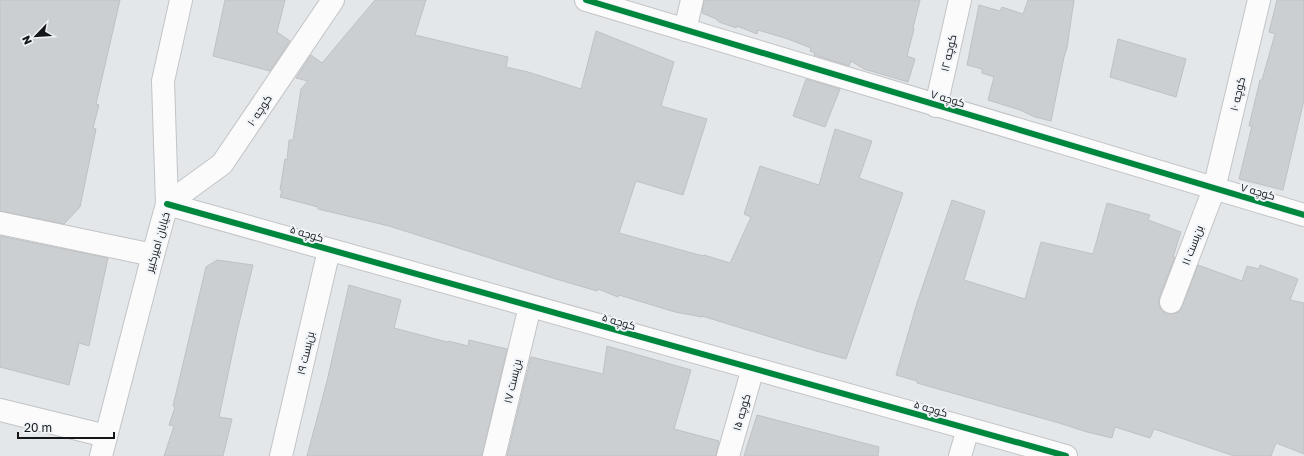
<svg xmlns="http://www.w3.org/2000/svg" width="1304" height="456" font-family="'Golos Text',Cairo,sans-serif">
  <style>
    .building { fill: #cccfd1; stroke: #bfc1c3 }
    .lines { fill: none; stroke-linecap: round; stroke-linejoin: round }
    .street-casing { stroke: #c2c4c6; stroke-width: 24 }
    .secondary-casing { stroke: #c2c4c6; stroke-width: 24 }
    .street { stroke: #fbfbfc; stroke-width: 22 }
    .secondary { stroke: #fbfbfc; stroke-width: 22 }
    .cycleway-casing { stroke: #f0f4f9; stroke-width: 8 }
    .cycleway { stroke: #00873e; stroke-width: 6 }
    .labels { text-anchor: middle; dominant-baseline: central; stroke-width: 4; stroke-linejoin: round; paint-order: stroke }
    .street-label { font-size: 11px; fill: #141617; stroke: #f0f4f9 }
  </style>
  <rect width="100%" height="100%" fill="#e4e7ea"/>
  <!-- building -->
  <path class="building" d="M0,0h120l-24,104 3,1 -6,23 3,1 -16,78 -16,17 -64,-13z
    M225,0h60l-8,32 13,9 -20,30 -57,-15z
    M375,0h51l-11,35 93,22 -2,10 22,5 53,17 15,-58 78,31 -13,44 46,13 -24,76 -47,-14 -17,52 84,23 1,-1 26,8 21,-46 -7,-3 16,-48 59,19 16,-56 37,12 -13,37 44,15 -57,166 -30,-8 -114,-35v1l-27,-5 -56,-17 -1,2 -20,-8 -1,2 -41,-12 -167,-53 -71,-17v-2l-38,-10 2,-6 -2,-1 5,-31 2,1 2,-20h4l8,-51 7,-8 -12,-3 15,-23 11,8z
    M704,0h216l-7,28 1,1 -7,27 8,3 -7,23 -44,-13 -13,-8 -2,5 -35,-11 1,-2 -5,-2 1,-3 -23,-9 -30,-9 -1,4 -20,-8 -1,2 -17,-6 -3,-3 -14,-6z
    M1028,0h46l-7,48 -3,9 -13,64 -16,-4 -15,-7 -32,-10 6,-23 -12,-4v-4l-15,-4 12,-60 21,6 2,-4 21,7z
    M1277,0h27v100l-21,90 -44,-11 13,-53h-3l11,-46h2l13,-46 -6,-2z
    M1118,39l68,20 -10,38 -66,-20z
    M806,79l34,10 -15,38 -32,-11z
    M952,200l33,11 -21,69 61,19 16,-57 52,12 14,-51 43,12 -2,5 33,12 -8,25h2l-16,41v6l2,6 5,4h7l6,-2 3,-5 16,-42 44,16 5,-15 12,3 1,-4 38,14 -8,21 14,3v151l-28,-11 -5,13h-37l-80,-27 -4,9 -35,-11 -3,11 -25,-6 -28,-9 -142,-40v-2l-21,-6 21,-72z
    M0,236l108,22 -19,88 -10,-3 -10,42 -69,-18z
    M217,260l36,5 -17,71 -17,81 13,2 -9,37h-59l10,-30 -5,-1 6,-18 -2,-1 33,-139z
    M349,285l52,15 -7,28 53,14 1,-1 20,5 1,-6 38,9 -25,107h-175l20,-75z
    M607,346l84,24 -17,59 45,12 -3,15h-209l24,-99 72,17z
    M757,415l122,32 -1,9h-134z"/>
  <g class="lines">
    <!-- street casing -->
    <g class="street-casing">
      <path id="street" d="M586,0l718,215
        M685,30l7,-30
        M936,106l24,-106
        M167,204l899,252
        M167,204l55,-40 111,-164
        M0,223l153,32
        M1171,302l43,-113 45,-189
        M0,410l106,26
        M281,456l48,-206
        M494,456l36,-150
        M728,456l25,-88
        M960,456l8,-27"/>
    </g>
    <!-- secondary casing -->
    <g class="secondary-casing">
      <path id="secondary" d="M101,456l52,-201 14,-51 -4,-123 18,-81"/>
    </g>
    <!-- street -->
    <use href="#street" class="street"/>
    <!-- secondary -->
    <use href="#secondary" class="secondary"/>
    <!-- cycleway casing -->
    <g class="cycleway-casing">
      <path id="cycleway" d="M586,0l718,215
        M167,204l899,252"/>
    </g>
    <!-- cycleway -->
    <use href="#cycleway" class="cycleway"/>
  </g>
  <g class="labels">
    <!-- street labels -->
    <g class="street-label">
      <text transform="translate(948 53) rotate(-77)">کوچه ۱۲</text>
      <text transform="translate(1237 94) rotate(-77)">کوچه ۱۰</text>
      <text transform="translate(948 98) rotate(17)">کوچه ۷</text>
      <text transform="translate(259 110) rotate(-56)">کوچه ۱۰</text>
      <text transform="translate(1258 191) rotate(16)">کوچه ۷</text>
      <text transform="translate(307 233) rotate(16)">کوچه ۵</text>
      <text transform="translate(157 242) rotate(-74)">خیابان امیرکبیر</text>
      <text transform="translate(1192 245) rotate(-69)">بن‌بست ۱۱</text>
      <text transform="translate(619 321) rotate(16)">کوچه ۵</text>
      <text transform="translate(305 353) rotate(-77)">بن‌بست ۱۹</text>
      <text transform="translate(512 381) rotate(-77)">بن‌بست ۱۷</text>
      <text transform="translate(931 408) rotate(16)">کوچه ۵</text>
      <text transform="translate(741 412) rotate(-74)">کوچه ۱۵</text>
    </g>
  </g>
  <!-- north arrow -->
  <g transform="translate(36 36) rotate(245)" stroke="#f0f4f9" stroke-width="3" paint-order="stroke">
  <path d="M0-3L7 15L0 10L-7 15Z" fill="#141617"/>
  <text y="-6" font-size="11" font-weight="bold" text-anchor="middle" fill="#141617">N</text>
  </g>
  <!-- scale -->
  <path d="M18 432v6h96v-6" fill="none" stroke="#141617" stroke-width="2"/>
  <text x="24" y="432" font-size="12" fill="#141617" stroke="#f0f4f9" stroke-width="3" paint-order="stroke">20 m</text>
</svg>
